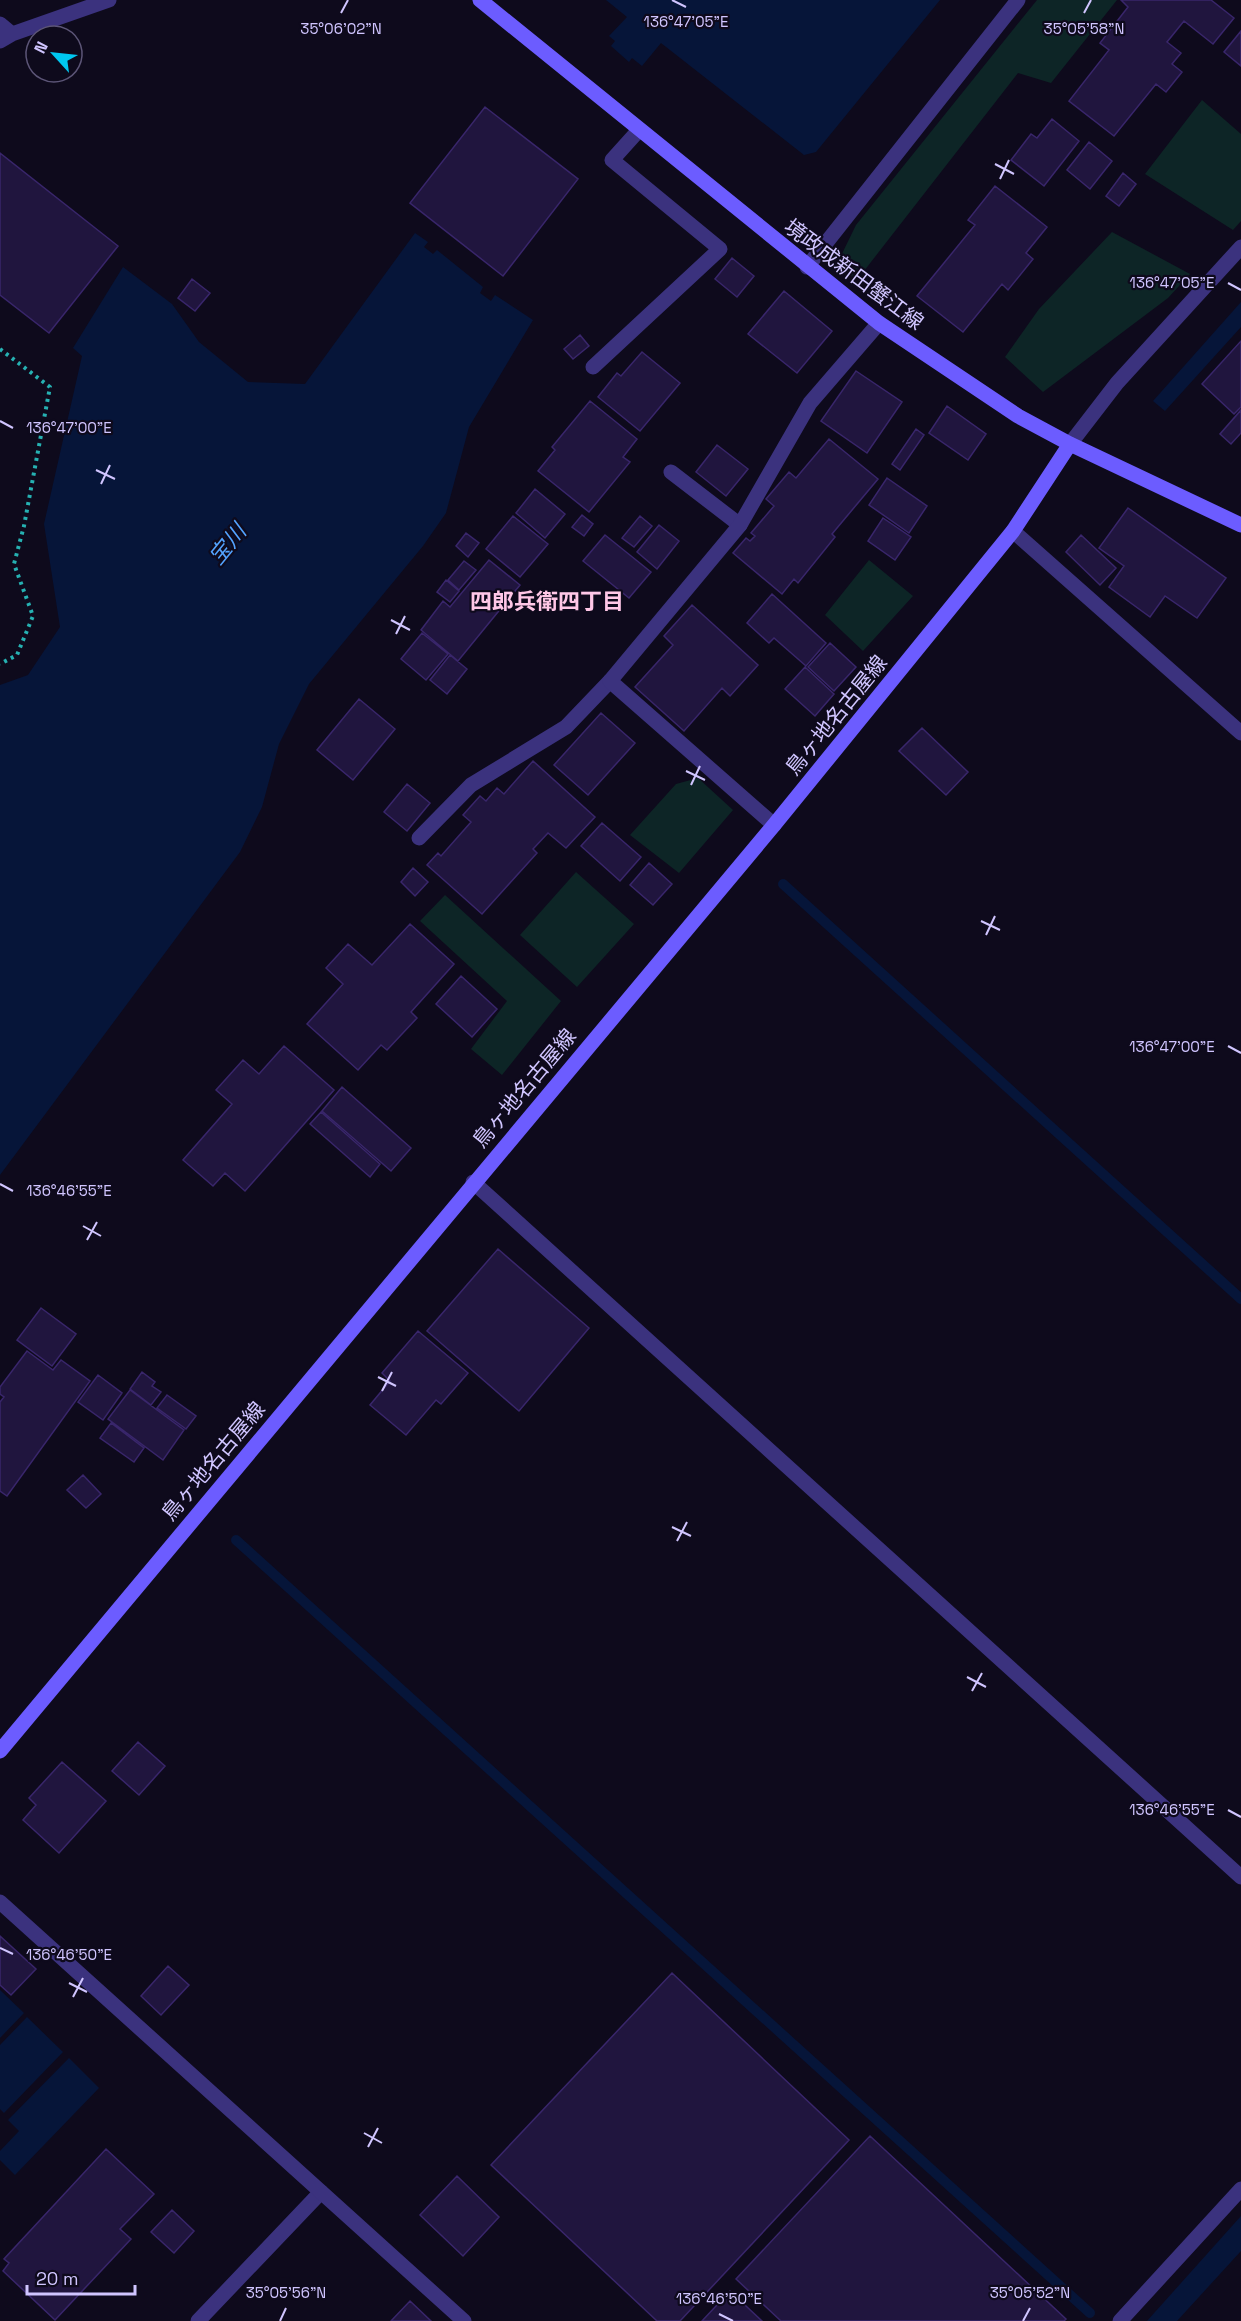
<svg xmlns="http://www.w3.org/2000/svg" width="1241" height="2321" font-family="'Space Grotesk','Noto Sans JP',sans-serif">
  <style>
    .green { fill: #0d2526 }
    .water { fill: #061539 }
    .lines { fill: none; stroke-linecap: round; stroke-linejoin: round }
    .stream { stroke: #061539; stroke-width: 10 }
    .building { fill: #20153e; stroke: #39266b; stroke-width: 1.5 }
    .path { stroke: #26b1b2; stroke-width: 4; stroke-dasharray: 3 4.5; stroke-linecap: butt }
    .service { stroke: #3b327e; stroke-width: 15 }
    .minor { stroke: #3b327e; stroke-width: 15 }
    .tertiary { stroke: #3b327e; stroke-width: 15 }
    .secondary { stroke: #6c5cff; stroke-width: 15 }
    .ticks { fill: none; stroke: #d0c5ff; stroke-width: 2 }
    .labels { text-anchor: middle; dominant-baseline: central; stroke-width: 4.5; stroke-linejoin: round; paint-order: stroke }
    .street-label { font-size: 21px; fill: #d0c5ff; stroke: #0e0a1c }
    .water-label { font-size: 22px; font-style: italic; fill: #53a3ff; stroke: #0e0a1c }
    .neighbourhood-label { font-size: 22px; font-weight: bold; fill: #ffc7e7; stroke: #0e0a1c }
    .ticks-label { font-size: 15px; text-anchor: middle; fill: #d0c5ff; stroke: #0e0a1c; stroke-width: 4.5; stroke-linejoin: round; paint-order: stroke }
  </style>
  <rect width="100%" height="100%" fill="#0e0a1c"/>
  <!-- green -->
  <path class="green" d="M1037,0h80l-66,83 -33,-10 -161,207 -21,-14 20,-41z
    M1202,100l39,34v87l-8,9 -88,-56z
    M1112,232l78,42 -22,24 -125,94 -38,-35 34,-48z
    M869,560l44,36 -50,55 -38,-36z
    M698,778l35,32 -54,63 -49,-38 46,-51z
    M576,872l58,52 -57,63 -57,-52z
    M445,895l116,106 -59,74 -31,-26 36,-48 -87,-80z"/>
  <!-- water -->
  <path class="water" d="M606,0h334l-124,152 -12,3 -143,-112 -19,23 -10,-8 -3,4 -18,-16 4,-5 -6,-5 18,-19z
    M415,233l13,9 -4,5 9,7 4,-4 46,37 -3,6 11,8 4,-6 38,25 -64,107 -23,86 -23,33 -114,138 -30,60 -17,63 -22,45 -240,323v-490l28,-10 32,-48 -16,-103 38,-168 -9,-8 50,-81 49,37 27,38 49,40 57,2z
    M1241,302v25l-76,84 -12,-10z
    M0,1990l24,23 -24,25z
    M27,2017l36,35 -59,61 -4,-4v-64z
    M69,2058l30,30 -84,87 -15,-15v-9l19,-20 -11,-11z
    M1241,2216v35l-64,70h-30z"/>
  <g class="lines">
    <!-- stream -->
    <path class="stream" d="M783,884l458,415
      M236,1540l854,773"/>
  </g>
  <!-- building -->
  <path class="building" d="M1211,0l23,18 -21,26 -29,-23 -17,21 14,11 -9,11 10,8 -16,20 -10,-8 -42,52 -45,-35 40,-51 -9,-7 28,-36 -7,-7z
    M1241,31v35l-17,-14z
    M485,107l93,72 -75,97 -93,-73z
    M1052,119l27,22 -35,45 -33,-26 20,-26 6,4z
    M1089,142l23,19 -22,28 -23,-19z
    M0,153l118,93 -69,87 -49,-38z
    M1123,173l13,11 -17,22 -13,-10z
    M995,186l52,41 -21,26 7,6 -25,31 -6,-6 -39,48 -46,-36 58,-71 -7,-5z
    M732,258l22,18 -17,21 -22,-18z
    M192,279l18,14 -15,18 -17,-13z
    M784,291l48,40 -35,42 -49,-39z
    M580,335l9,11 -16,13 -9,-10z
    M1241,341v66l-7,7 -32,-30z
    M642,352l38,31 -40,48 -42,-34 19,-24 4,3z
    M856,371l46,31 -35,51 -46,-32z
    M590,401l47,38 -14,18 7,5 -41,50 -51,-41 17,-21 -3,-3z
    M947,406l39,28 -18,26 -39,-27z
    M1241,410v23l-10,11 -11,-10z
    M916,429l8,6 -24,35 -8,-6z
    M829,439l49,40 -46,55 3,3 -37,46 -4,-4 -12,15 -49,-41 13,-15 4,3 5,-5 -4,-3 23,-27 -8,-7 23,-27 7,6z
    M717,445l31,24 -22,27 -30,-24z
    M887,478l40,28 -18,27 -40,-28z
    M535,489l30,25 -20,24 -29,-25z
    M1128,508l98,70 -29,40 -32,-22 -15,21 -41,-30 15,-21 -25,-18z
    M582,515l11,9 -9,12 -12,-9z
    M513,516l35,28 -28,33 -34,-28z
    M640,516l12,10 -18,21 -12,-9z
    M883,518l28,19 -16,23 -27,-19z
    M659,525l20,16 -22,28 -20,-17z
    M466,533l13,10 -11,14 -12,-11z
    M605,535l46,37 -22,26 -46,-37z
    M1081,535l35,33 -16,17 -34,-33z
    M489,560l31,25 -62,76 -37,-31 22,-29 7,6z
    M464,561l12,9 -17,20 -11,-10z
    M446,580l13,11 -9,11 -13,-10z
    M772,594l54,49 -20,23 -32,-28 -5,5 -22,-20z
    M692,605l66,60 -28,31 -8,-8 -38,43 -49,-44 38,-42 -9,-9z
    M422,633l26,21 -22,26 -25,-21z
    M830,643l26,24 -22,24 -26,-24z
    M450,655l17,14 -20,25 -17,-14z
    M805,667l29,27 -19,22 -30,-27z
    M359,699l36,30 -42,51 -36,-30z
    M601,713l34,30 -47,52 -34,-30z
    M922,728l46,44 -22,23 -47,-44z
    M533,761l62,56 -29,31 -18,-15 -15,16 4,4 -55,61 -55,-49 11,-12 3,3 30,-34 -8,-7 17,-19 6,5 11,-13 7,6z
    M407,784l23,19 -23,28 -23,-19z
    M602,823l39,34 -21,24 -39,-35z
    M649,863l23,21 -19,21 -23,-20z
    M413,868l15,14 -13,14 -14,-14z
    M410,924l44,40 -43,48 6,6 -30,32 -6,-5 -23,25 -51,-46 36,-40 -17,-16 22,-24 24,21z
    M461,976l36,33 -25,28 -36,-33z
    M284,1046l50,44 -89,101 -20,-18 -12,13 -30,-26 49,-56 -16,-14 27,-30 16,14z
    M342,1087l69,61 -20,23 -69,-60z
    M321,1112l59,52 -10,13 -60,-53z
    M498,1249l91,79 -70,83 -92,-80z
    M41,1308l35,26 -24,32 -35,-26z
    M418,1331l50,42 -27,31 -5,-4 -30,35 -36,-30 20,-24 -8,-8z
    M27,1351l26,19 8,-10 29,21 -83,115 -7,-5v-89l4,-5 -4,-3v-7z
    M142,1372l13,10 -3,4 9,6 -10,13 -21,-16z
    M98,1375l24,18 -19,27 -25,-18z
    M130,1390l54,40 -21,30 -55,-41z
    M167,1395l29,21 -10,13 -29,-21z
    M111,1423l33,25 -10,14 -34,-24z
    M83,1475l18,19 -15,14 -19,-18z
    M138,1742l27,24 -26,29 -27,-24z
    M62,1762l44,39 -47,52 -36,-33 13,-15 -7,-7z
    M0,1936l36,33 -25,26 -11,-10z
    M168,1966l21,19 -28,30 -20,-19z
    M672,1973l177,167 -169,181h-23l-166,-156z
    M870,2136l196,183 -2,2h-283l-45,-42z
    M106,2149l48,45 -34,35 11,10 -76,81 -52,-49 6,-8 -5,-4z
    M457,2176l42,41 -36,39 -43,-41z
    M172,2210l22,21 -20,22 -23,-21z
    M730,2291l32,30h-60z
    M410,2301l21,20h-40z"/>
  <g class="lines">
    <!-- path -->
    <path class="path" d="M0,349l50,38 -26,139 -10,38 19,52 -16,39 -17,9"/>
    <!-- service -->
    <path class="service" d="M593,367l127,-118 -108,-89 27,-30
      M671,472l69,53
      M419,838l52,-53 95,-58 44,-46
      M198,2321l123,-129"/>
    <!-- minor -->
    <path class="minor" d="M0,24l12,10
      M0,41l12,-7 97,-34
      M807,267l211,-267
      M1013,531l228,202
      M774,825l-164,-144 130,-156 70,-122 69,-80
      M473,1182l768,695
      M0,1902l464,419
      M1120,2321l121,-132"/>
    <!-- tertiary -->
    <path class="tertiary" d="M1070,444l47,-61 124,-136"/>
    <!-- secondary -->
    <path class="secondary" d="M480,0l399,323 139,93 52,28 171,81
      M0,1751l774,-926 239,-294 57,-87"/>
  </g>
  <!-- ticks -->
  <path class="ticks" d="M672,0l14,7M341,13l7,-13M1084,13l7,-13M995,164l19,10M1000,179l9,-19M1228,283l13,7M0,421l13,7M96,470l19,9M101,484l9,-19M391,620l19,10M396,634l9,-18M686,771l19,9M691,785l9,-19M981,921l19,9M986,935l9,-19M1228,1046l13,7M0,1184l13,7M83,1226l18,10M87,1240l10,-18M378,1377l18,9M382,1391l10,-19M672,1527l19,9M677,1541l10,-19M967,1677l19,10M972,1691l10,-18M1228,1810l13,7M0,1948l13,6M69,1983l18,9M73,1997l10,-19M364,2133l18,10M368,2147l10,-19M719,2314l14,7M280,2321l6,-13M1023,2321l7,-13"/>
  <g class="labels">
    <!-- street labels -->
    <g class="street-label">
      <text transform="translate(854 274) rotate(37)">境政成新田蟹江線</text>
      <text transform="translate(836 715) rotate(-51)">鳥ヶ地名古屋線</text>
      <text transform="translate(524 1088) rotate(-50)">鳥ヶ地名古屋線</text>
      <text transform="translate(213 1461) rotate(-50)">鳥ヶ地名古屋線</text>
    </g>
    <!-- water labels -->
    <g class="water-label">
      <text transform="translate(227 544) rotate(-51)">宝川</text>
    </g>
    <!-- neighbourhood labels -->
    <g class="neighbourhood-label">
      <text x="547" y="601">四郎兵衛四丁目</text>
    </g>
  </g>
  <g class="ticks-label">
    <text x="686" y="27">136°47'05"E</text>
    <text x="341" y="34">35°06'02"N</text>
    <text x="1084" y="34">35°05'58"N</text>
    <text x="1172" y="288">136°47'05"E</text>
    <text x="69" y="433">136°47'00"E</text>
    <text x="1172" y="1052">136°47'00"E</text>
    <text x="69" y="1196">136°46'55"E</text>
    <text x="1172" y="1815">136°46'55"E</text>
    <text x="69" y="1960">136°46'50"E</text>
    <text x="286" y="2298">35°05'56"N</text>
    <text x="1030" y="2298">35°05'52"N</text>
    <text x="719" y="2304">136°46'50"E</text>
  </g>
  <!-- north arrow -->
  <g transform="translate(54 54) rotate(297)"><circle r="28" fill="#0e0a1c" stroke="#5c5577" stroke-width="1.5"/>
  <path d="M0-4.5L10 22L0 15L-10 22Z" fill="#00c7f0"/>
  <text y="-9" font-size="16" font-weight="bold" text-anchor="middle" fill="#d0c5ff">N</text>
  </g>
  <!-- scale -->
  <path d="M27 2285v9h108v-9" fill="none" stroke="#d0c5ff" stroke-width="3"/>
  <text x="36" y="2285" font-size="18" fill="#d0c5ff" stroke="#0e0a1c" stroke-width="4.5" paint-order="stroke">20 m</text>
</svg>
